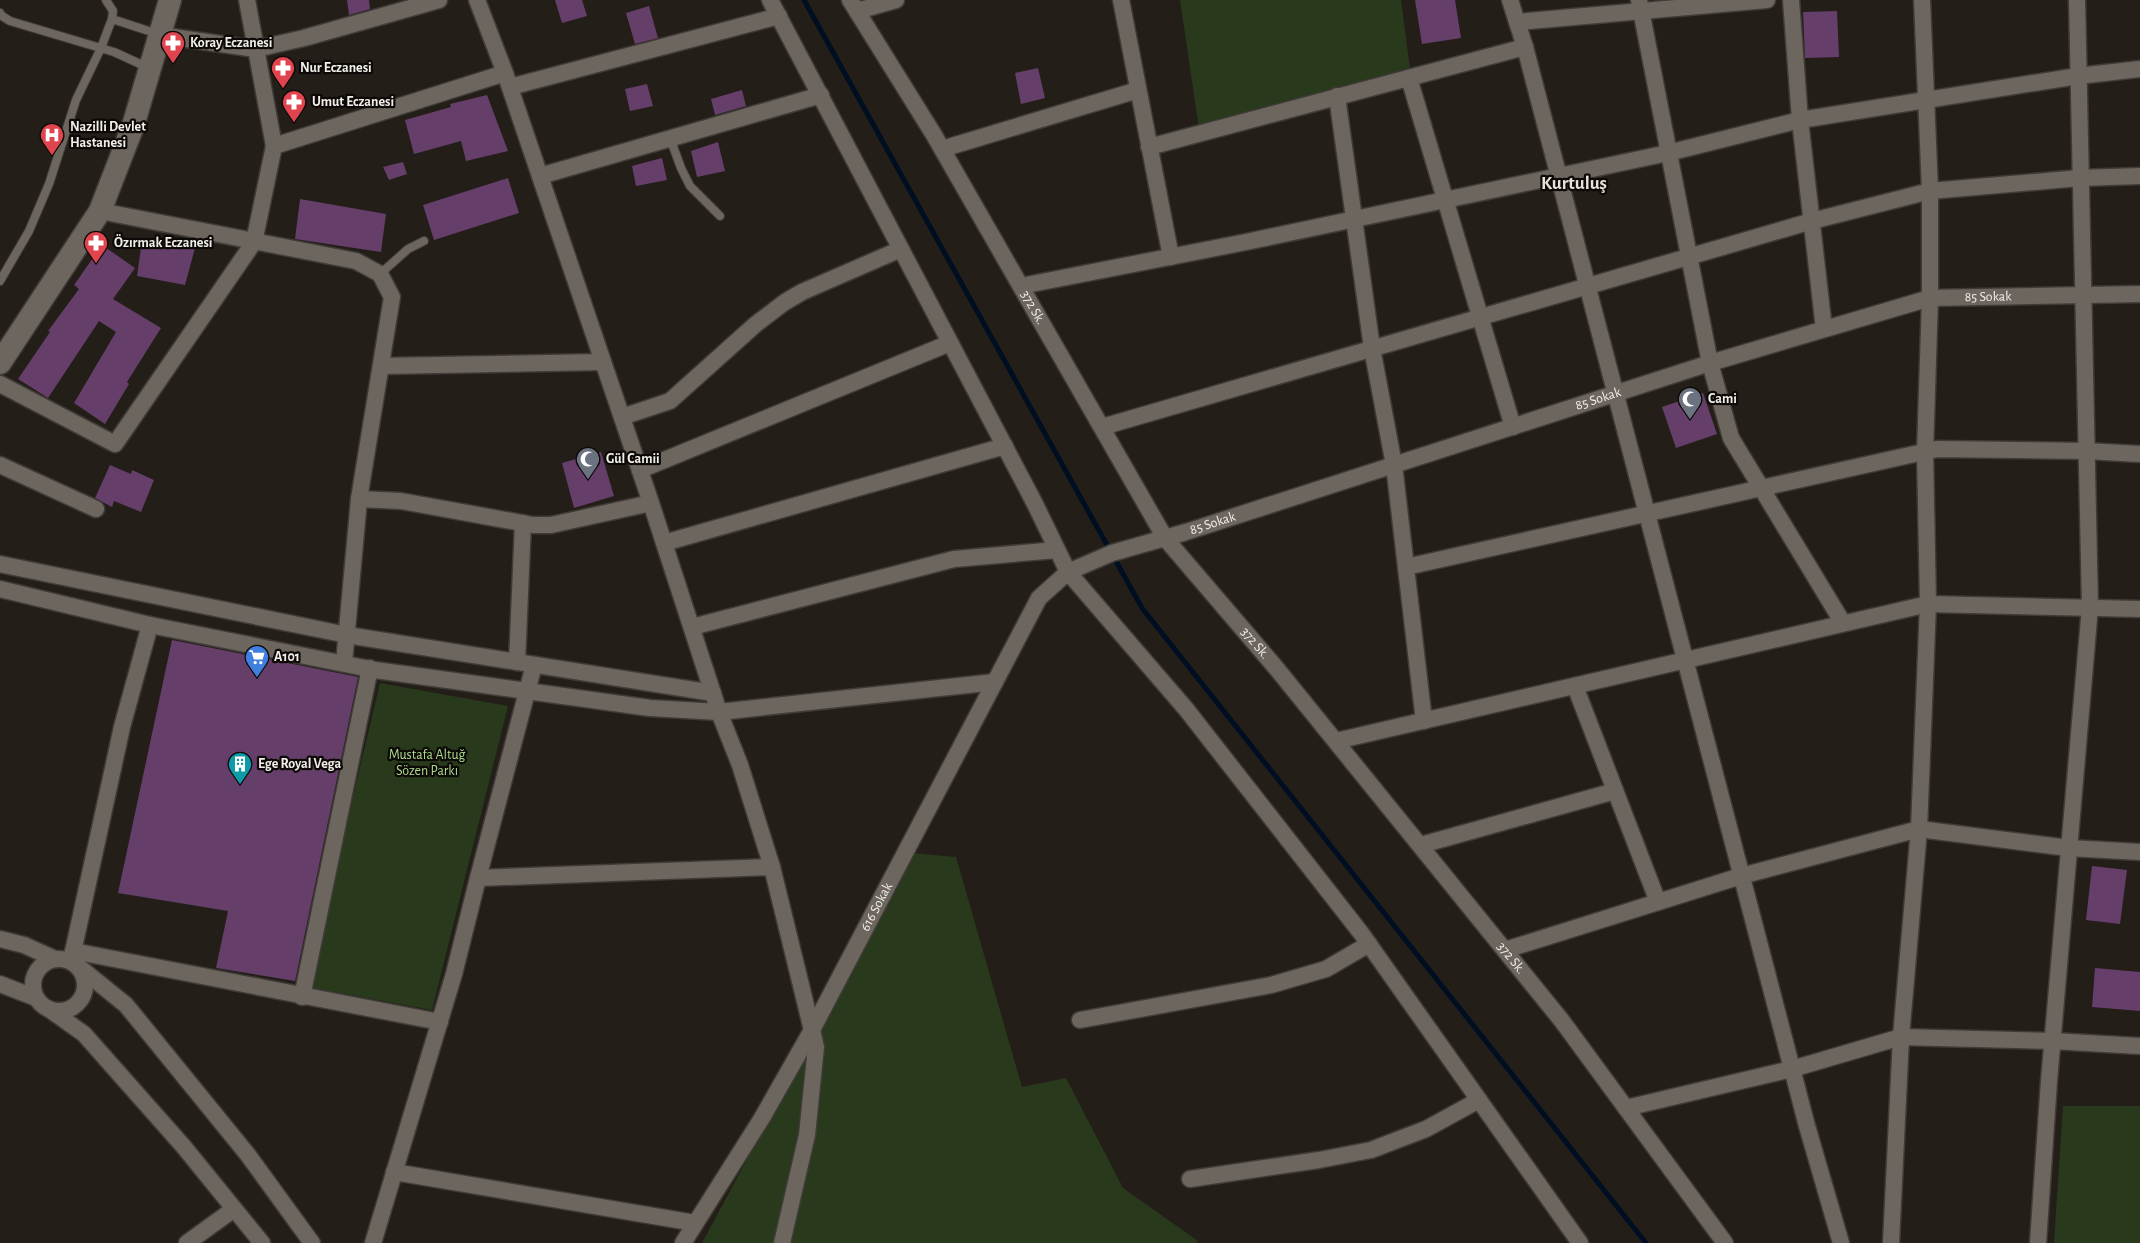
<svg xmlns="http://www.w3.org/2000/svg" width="2140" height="1243" font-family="'Alegreya Sans',sans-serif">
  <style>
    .green { fill: #28391c }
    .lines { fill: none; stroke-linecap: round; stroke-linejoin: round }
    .stream { stroke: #000e22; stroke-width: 5 }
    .building { fill: #653e6a }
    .lane-casing { stroke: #3f3b37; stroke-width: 10 }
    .street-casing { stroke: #3f3b37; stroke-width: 19 }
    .secondary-casing { stroke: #3f3b37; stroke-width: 25 }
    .lane { stroke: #6d665f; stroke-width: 8 }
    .street { stroke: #6d665f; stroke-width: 16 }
    .secondary { stroke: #6d665f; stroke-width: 22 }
    .labels { text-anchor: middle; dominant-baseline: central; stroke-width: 4.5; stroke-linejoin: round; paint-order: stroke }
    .poi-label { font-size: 14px; font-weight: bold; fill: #f2eeea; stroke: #0c0907; text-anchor: start }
    .street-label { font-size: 14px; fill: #f2eeea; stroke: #0c0907 }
    .park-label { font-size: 14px; fill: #acdb8d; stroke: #0c0907 }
    .district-label { font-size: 19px; font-weight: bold; fill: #eae2da; stroke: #0c0907 }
  </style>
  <rect width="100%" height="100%" fill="#241e19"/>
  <!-- green -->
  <path class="green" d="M1180,0h221l9,69 -211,60z
    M380,683l128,23 -76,304 -124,-23z
    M912,853l44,4 66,230 44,-9 57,110 75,53 -2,2h-494z
    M2063,1106h77v137h-86z"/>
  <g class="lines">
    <!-- stream -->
    <path class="stream" d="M804,0l338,608 504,635"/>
  </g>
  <!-- building -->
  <path class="building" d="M347,0h22l1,9 -21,6z
    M555,0h27l5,16 -25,7z
    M1415,0h40l6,38 -39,6z
    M649,6l9,32 -23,6 -9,-31z
    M1837,11l2,46 -34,1 -2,-46z
    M1038,68l7,30 -24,6 -6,-31z
    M647,84l6,22 -23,5 -5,-22z
    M742,90l4,16 -31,9 -4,-16z
    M487,95l21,56 -42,10 -5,-20 -47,13 -9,-34 46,-13 -1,-3z
    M718,142l7,29 -28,6 -6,-26z
    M662,158l5,22 -31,6 -4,-20z
    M403,162l4,12 -18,6 -6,-13z
    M508,178l11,35 -85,27 -11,-35z
    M300,199l86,15 -5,38 -86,-13z
    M142,241l53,7 -10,37 -48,-9z
    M102,245l33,23 -22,31 48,29 -34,54 2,2 -24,40 -31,-21 42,-71 -17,-11 -51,77 -30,-19 32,-47 -2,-1 31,-42 -5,-4z
    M1703,393l14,41 -41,14 -14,-41z
    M601,452l13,44 -40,12 -12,-45z
    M110,465l21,9 1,-4 22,10 -13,32 -27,-11 -2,6 -17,-9z
    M172,640l186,37 -63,304 -79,-13 12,-57 -110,-18z
    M2092,866l35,4 -7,54 -34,-4z
    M2095,968l45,4v39l-48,-4z"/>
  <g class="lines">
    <!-- lane casing -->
    <g class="lane-casing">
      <path id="lane" d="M0,13l2,3 8,5 104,31 35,16
        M112,19l46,15
        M670,138l11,30 9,18 30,30
        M380,274l28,-25 16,-8
        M0,281l29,-50 20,-47 27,-84 25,-52 11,-29 1,-8 -7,-11"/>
    </g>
    <!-- street casing -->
    <g class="street-casing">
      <g id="street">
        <path d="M477,0l28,73 146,430 68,209 21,53 32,102 40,163 4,17 -9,88 -25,108"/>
        <path d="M770,0l265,504 33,68 118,137 175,224 219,310"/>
        <path id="s1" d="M850,0l84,135 231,403 112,131 285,352 163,222"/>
        <path d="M1121,0l50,257"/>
        <path d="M1510,0l15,47 282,1079 34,117"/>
        <path d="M1639,0l71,363 21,75 112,185"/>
        <path d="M1791,0l9,120 24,209"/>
        <path d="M857,11l39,-11"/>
        <path d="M1517,22l250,-22"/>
        <path d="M159,35l97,14 48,-11 135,-38"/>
        <path d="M1409,78l104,349"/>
        <path d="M510,87l269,-71"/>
        <path d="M1337,96l35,252 22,117 30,256"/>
        <path d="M274,146l231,-73"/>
        <path d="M1149,147l376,-100"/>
        <path d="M942,149l196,-59"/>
        <path d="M540,176l281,-81"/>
        <path d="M100,211l256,50 24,13 12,23 -33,202 -15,164"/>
        <path d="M1021,286l225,-44 422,-89 132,-33 278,-44 62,-7"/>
        <path d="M381,366l222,-4"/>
        <path d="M0,384l115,60 139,-202 20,-96 -27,-146"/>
        <path d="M622,417l48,-16 86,-77 29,-22 17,-10 99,-43"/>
        <path d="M1102,427l710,-206 118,-30 150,-13 60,-2"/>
        <path d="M0,465l96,44"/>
        <path d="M640,470l310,-127"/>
        <path d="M359,499l42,2 132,24h18l100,-22"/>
        <path d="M664,543l341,-97"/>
        <path d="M0,564l347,71 366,58"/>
        <path d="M1406,567l531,-118 149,2 54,3"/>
        <path d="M0,589l150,36 225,45 275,38 69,4 276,-30"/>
        <path d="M692,627l262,-68 103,-9"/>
        <path d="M517,662l6,-139"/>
        <path d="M1575,686l83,216"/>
        <path d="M1336,741l592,-137 212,5"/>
        <path d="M1421,845l194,-54"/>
        <path d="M478,878l294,-11"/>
        <path d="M0,939l24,6 31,14"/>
        <path d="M1505,950l236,-74 178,-47 150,19 71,4"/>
        <path d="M73,951l367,71"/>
        <circle cx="59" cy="985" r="26"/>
        <path d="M71,961l51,-234 28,-102"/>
        <path d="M79,967l47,38 122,150 64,88"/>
        <path d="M0,984l36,14"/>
        <path d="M302,997l68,-329"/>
        <path d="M49,1009l35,25 100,113 78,96"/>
        <path d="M1080,1020l191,-35 55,-16 43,-25"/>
        <path d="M1626,1108l166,-39 109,-32 151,4 88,5"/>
        <path d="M394,1172l301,51"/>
        <path d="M1190,1179l129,-19 52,-10 55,-21 53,-29"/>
        <path d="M187,1243l47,-34"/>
        <path d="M373,1243l81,-269 24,-96 56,-213"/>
        <path id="s2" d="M683,1243l79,-125 50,-88 227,-432 29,-26 44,-19 74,-21 524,-169 220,-65 210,-4"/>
        <path d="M1891,1243l10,-206 18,-208 9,-225 -3,-152 5,-154v-107l-8,-191"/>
        <path d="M2038,1243l11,-162 41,-474 -13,-607"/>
      </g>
    </g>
    <!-- secondary casing -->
    <g class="secondary-casing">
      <path id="secondary" d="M0,363l100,-152 33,-85 37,-126"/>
    </g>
    <!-- lane -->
    <use href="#lane" class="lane"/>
    <!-- street -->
    <use href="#street" class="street"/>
    <!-- secondary -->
    <use href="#secondary" class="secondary"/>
  </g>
  <!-- icons -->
  <defs>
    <g id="pharmacy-pin" transform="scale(1.25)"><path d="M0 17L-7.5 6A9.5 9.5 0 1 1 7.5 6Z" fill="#e0444e" stroke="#0c0907"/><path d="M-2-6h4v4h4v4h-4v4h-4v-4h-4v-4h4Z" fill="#fff"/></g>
    <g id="hospital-pin" transform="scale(1.25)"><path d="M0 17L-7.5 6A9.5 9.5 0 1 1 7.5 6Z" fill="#e0444e" stroke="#0c0907"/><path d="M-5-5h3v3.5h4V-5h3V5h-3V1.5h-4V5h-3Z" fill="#fff"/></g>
    <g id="mosque-pin" transform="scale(1.25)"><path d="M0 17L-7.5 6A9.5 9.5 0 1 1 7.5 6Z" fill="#6b7280" stroke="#0c0907"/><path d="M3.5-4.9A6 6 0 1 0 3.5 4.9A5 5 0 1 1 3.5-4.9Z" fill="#fff"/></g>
    <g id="supermarket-pin" transform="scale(1.25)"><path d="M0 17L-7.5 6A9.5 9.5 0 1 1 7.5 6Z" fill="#3f7fe0" stroke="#0c0907"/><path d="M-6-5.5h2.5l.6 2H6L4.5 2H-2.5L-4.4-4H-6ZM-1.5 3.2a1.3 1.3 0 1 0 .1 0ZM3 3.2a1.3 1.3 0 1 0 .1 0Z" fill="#fff"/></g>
    <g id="building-pin" transform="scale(1.25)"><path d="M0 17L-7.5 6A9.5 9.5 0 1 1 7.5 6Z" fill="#0f9aa8" stroke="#0c0907"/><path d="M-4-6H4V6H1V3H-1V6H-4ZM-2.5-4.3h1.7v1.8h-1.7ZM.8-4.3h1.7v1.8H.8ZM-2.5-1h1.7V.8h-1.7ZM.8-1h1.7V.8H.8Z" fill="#fff"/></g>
  </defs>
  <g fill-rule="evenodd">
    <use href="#pharmacy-pin" x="173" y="43"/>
    <use href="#pharmacy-pin" x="283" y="68"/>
    <use href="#pharmacy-pin" x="294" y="102"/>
    <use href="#hospital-pin" x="52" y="135"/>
    <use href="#pharmacy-pin" x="96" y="243"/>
    <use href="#mosque-pin" x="1690" y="399"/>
    <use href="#mosque-pin" x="588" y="459"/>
    <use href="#supermarket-pin" x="257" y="657"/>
    <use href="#building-pin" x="240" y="764"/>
  </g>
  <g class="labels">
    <!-- poi labels -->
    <g class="poi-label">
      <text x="190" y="43">Koray Eczanesi</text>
      <text x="300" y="68">Nur Eczanesi</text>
      <text x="312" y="102">Umut Eczanesi</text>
      <text x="70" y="127">Nazilli Devlet<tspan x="70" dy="16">Hastanesi</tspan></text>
      <text x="114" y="243">Özırmak Eczanesi</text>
      <text x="1708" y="399">Cami</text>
      <text x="606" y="459">Gül Camii</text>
      <text x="274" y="657">A101</text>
      <text x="258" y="764">Ege Royal Vega</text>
    </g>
    <!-- street labels -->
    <g class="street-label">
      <text stroke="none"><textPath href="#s2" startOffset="1739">85 Sokak</textPath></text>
      <text stroke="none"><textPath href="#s1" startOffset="358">372 Sk.</textPath></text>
      <text stroke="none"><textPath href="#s2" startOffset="1334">85 Sokak</textPath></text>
      <text stroke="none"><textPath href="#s2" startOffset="929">85 Sokak</textPath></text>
      <text stroke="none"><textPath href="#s1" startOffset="762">372 Sk.</textPath></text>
      <text stroke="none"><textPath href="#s2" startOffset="388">616 Sokak</textPath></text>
      <text stroke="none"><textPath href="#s1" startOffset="1168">372 Sk.</textPath></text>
    </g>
    <!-- park labels -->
    <g class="park-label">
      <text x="427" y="755">Mustafa Altuğ<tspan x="427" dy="16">Sözen Parkı</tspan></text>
    </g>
    <!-- district labels -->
    <g class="district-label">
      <text x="1574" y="183">Kurtuluş</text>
    </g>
  </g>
</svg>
